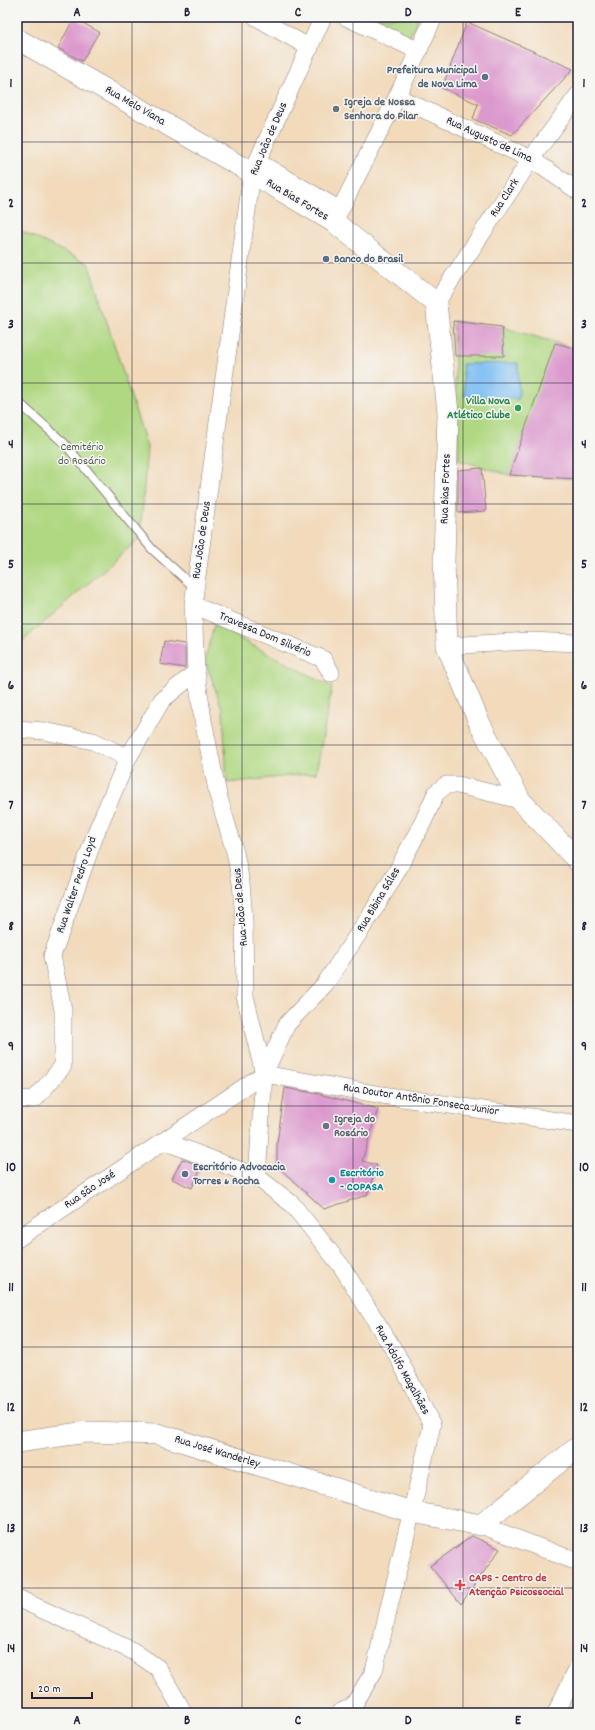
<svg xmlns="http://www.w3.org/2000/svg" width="595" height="1730" font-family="Dekko,sans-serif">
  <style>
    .green { fill: #b0d882; stroke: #697d5e }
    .water { fill: #7dbef2; stroke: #507096 }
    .building { fill: #dc99ce }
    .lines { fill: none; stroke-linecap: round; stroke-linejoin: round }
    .service-casing { stroke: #8a7e7b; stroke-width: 10 }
    .minor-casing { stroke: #8a7e7b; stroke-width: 18 }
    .tertiary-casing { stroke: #8a7e7b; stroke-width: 22 }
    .service { stroke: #fff; stroke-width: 8 }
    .minor { stroke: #fff; stroke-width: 17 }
    .tertiary { stroke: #fff; stroke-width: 21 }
    .grid { fill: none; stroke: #22223b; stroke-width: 1; stroke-opacity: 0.55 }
    .service-dot { fill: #5c6f8a; stroke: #f6f6f2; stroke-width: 1.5 }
    .worship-dot { fill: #6b7280; stroke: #f6f6f2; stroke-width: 1.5 }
    .leisure-dot { fill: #2e9e5b; stroke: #f6f6f2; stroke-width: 1.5 }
    .culture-dot { fill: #0f9aa8; stroke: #f6f6f2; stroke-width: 1.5 }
    .health-dot { fill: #e0444e; stroke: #f6f6f2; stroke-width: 1.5 }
    .labels { text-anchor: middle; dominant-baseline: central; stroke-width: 3; stroke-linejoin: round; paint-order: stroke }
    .service-label { font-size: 12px; font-weight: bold; fill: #4e5e75; stroke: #f6f6f2; text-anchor: start }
    .worship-label { font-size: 12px; font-weight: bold; fill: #5b616d; stroke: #f6f6f2; text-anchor: start }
    .street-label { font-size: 12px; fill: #22223b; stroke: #f6f6f2 }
    .leisure-label { font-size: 12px; font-weight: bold; fill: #27864d; stroke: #f6f6f2; text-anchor: end }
    .park-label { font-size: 12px; fill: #4d5950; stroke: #f6f6f2 }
    .culture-label { font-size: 12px; font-weight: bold; fill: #0d838f; stroke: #f6f6f2; text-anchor: start }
    .health-label { font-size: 12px; font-weight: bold; fill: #be3a42; stroke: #f6f6f2; text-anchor: start }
    .neatline { fill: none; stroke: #22223b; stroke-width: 1.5 }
    .grid-label { font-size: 13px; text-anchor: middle; font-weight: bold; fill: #22223b }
  </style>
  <rect width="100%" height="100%" fill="#f6f6f2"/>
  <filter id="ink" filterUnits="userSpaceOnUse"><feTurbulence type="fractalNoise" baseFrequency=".025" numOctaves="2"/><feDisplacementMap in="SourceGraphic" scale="8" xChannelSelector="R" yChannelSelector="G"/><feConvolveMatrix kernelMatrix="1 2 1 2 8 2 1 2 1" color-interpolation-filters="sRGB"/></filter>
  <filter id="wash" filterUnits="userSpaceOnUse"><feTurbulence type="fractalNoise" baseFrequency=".012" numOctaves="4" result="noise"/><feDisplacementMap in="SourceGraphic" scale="16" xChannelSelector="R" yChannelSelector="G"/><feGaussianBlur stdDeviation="0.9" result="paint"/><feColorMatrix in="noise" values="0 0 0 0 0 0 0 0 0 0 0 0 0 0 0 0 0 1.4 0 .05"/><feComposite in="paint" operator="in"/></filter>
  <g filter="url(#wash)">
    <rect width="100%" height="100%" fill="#f2dabb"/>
    <!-- green -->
    <path class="green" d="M367,17h51l-8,19z
      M17,229l71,34 59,184 -7,91 -123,108z
      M453,321l49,6 76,22v130l-69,-4 -50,-15z
      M214,625l118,62 -16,86 -89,10 -4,-72 -18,-51z"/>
    <!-- water -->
    <path class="water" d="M518,363l1,36 -54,-2 -3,-33z"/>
    <g id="blocks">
      <!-- building -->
      <path class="building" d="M74,18l25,14 -17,29 -24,-13z
        M467,22l106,47 -61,66 -39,-16 5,-15 -36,-16z
        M453,321l49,6 2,29h-49z
        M555,343l23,6v130l-69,-4z
        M482,468l4,43 -28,2v-43z
        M164,641l21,3v24l-25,-4z
        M285,1088l34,6 59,15 -16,52 15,4 -10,30 -43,14 -47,-43v-23z
        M182,1159l20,7 -10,22 -20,-9z
        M472,1536l28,13 -39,55 -31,-38z"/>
    </g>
  </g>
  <g filter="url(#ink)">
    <use href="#blocks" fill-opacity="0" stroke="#8a7e7b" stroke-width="1"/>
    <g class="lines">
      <!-- service casing -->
      <g class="service-casing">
        <path id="service" d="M17,401l48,43 87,105 43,39"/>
      </g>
      <!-- minor casing -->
      <g class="minor-casing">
        <path id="minor" d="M256,17l54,31
          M346,17l73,34
          M397,97l134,62 47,32
          M258,162l82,48
          M334,222l63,-125 37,-80
          M436,303l95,-144 47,-64
          M193,605l130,54 8,14
          M447,646l82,-5 49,2
          M17,729l27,2 49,10 35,17
          M264,1074l23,-50 38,-40 47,-71 25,-42 26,-49 13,-29 10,-8h12l62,15
          M264,1074l118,21 196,29
          M17,1100l18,-1 28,-33v-56l-11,-54 45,-126 31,-72 34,-58 34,-28
          M164,1141l93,36 35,27 50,63 55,88 35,70 -58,246 -21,35 -14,7
          M257,1177l7,-103 -19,-78 -1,-77 -3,-36 -6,-31 -17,-57 -15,-75 -7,-48 -3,-67 59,-432 71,-156
          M17,1239l247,-165
          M481,1525l97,37
          M17,1598l116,53 25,17 26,45
          M556,1713l22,-46"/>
      </g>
      <!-- tertiary casing -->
      <g class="tertiary-casing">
        <path id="tertiary" d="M17,39l235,134 82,49 102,81 12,109 -4,149 3,85 32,76 41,78 58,61
          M17,1442l70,-10 71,2 254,78 69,13 97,-78"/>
      </g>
      <!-- service -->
      <use href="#service" class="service"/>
      <!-- minor -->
      <use href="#minor" class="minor"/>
      <!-- tertiary -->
      <use href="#tertiary" class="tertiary"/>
    </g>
  </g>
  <!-- grid -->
  <path class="grid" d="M132,17v1696M242,17v1696M353,17v1696M463,17v1696M17,142h561M17,263h561M17,383h561M17,504h561M17,624h561M17,745h561M17,865h561M17,985h561M17,1106h561M17,1226h561M17,1347h561M17,1467h561M17,1588h561"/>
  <!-- markers -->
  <g class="service-dot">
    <circle cx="485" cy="77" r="4"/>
    <circle cx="326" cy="259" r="4"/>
    <circle cx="185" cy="1174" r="4"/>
  </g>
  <g class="worship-dot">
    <circle cx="336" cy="109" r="4"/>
    <circle cx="326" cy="1126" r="4"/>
  </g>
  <circle class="leisure-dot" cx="518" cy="408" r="4"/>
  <circle class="culture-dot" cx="332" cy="1180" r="4"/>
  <path class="health-dot" d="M458 1579h4v4h4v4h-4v4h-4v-4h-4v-4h4z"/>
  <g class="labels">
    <!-- service labels -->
    <g class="service-label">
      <text x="477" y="70" text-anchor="end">Prefeitura Municipal<tspan x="477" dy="14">de Nova Lima</tspan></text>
      <text x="334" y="259">Banco do Brasil</text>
      <text x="193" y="1167">Escritório Advocacia<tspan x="193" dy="14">Torres &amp; Rocha</tspan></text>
    </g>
    <!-- worship labels -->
    <g class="worship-label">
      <text x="344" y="102">Igreja de Nossa<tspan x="344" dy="14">Senhora do Pilar</tspan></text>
      <text x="334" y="1119">Igreja do<tspan x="334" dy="14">Rosário</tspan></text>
    </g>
    <!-- street labels -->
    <g class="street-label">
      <text transform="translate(135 106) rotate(30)">Rua Melo Viana</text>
      <text transform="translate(269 139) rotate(-67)">Rua João de Deus</text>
      <text transform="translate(489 140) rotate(25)">Rua Augusto de Lima</text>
      <text transform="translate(505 198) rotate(-57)">Rua Clark</text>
      <text transform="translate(297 200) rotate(31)">Rua Bias Fortes</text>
      <text transform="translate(446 489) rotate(-88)">Rua Bias Fortes</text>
      <text transform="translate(202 540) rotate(-82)">Rua João de Deus</text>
      <text transform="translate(265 635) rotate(23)">Travessa Dom Silvério</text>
      <text transform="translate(77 885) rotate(-71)">Rua Walter Pedro Loyd</text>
      <text transform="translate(379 900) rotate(-59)">Rua Bibina Sáles</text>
      <text transform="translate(241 907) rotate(-95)">Rua João de Deus</text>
      <text transform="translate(421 1100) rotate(9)">Rua Doutor Antônio Fonseca Junior</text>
      <text transform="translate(90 1190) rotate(-34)">Rua São José</text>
      <text transform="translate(402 1370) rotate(61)">Rua Adolfo Magalhães</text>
      <text transform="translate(217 1452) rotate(17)">Rua José Wanderley</text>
    </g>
    <!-- leisure labels -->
    <g class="leisure-label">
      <text x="510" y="401">Villa Nova<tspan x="510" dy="14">Atlético Clube</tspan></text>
    </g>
    <!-- park labels -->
    <g class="park-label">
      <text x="82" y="447">Cemitério<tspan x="82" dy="14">do Rosário</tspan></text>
    </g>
    <!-- culture labels -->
    <g class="culture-label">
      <text x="340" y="1173">Escritório<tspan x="340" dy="14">- COPASA</tspan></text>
    </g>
    <!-- health labels -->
    <g class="health-label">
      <text x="469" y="1578">CAPS - Centro de<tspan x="469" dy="14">Atenção Psicossocial</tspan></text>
    </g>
  </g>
  <!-- margin -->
  <rect width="595" height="1730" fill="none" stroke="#f6f6f2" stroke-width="44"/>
  <!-- scale -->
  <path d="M32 1692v6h60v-6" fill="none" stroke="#22223b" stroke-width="2"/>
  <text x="38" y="1692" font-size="12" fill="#22223b" stroke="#f6f6f2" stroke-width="3" paint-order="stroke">20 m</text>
  <rect x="22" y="22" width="551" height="1686" class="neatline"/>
  <g class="grid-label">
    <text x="77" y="16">A</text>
    <text x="187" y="16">B</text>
    <text x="298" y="16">C</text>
    <text x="408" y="16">D</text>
    <text x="518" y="16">E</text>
    <text x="11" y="87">1</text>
    <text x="584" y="87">1</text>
    <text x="11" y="207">2</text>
    <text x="584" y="207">2</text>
    <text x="11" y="328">3</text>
    <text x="584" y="328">3</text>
    <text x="11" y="448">4</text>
    <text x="584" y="448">4</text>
    <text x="11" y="568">5</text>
    <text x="584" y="568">5</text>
    <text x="11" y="689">6</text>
    <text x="584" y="689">6</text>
    <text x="11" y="809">7</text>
    <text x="584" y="809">7</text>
    <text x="11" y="930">8</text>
    <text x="584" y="930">8</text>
    <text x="11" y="1050">9</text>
    <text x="584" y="1050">9</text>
    <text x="11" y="1171">10</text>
    <text x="584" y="1171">10</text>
    <text x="11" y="1291">11</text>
    <text x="584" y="1291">11</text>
    <text x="11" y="1411">12</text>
    <text x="584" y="1411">12</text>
    <text x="11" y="1532">13</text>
    <text x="584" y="1532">13</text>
    <text x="11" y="1652">14</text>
    <text x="584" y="1652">14</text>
    <text x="77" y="1724">A</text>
    <text x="187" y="1724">B</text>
    <text x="298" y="1724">C</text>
    <text x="408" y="1724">D</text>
    <text x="518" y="1724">E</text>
  </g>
</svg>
